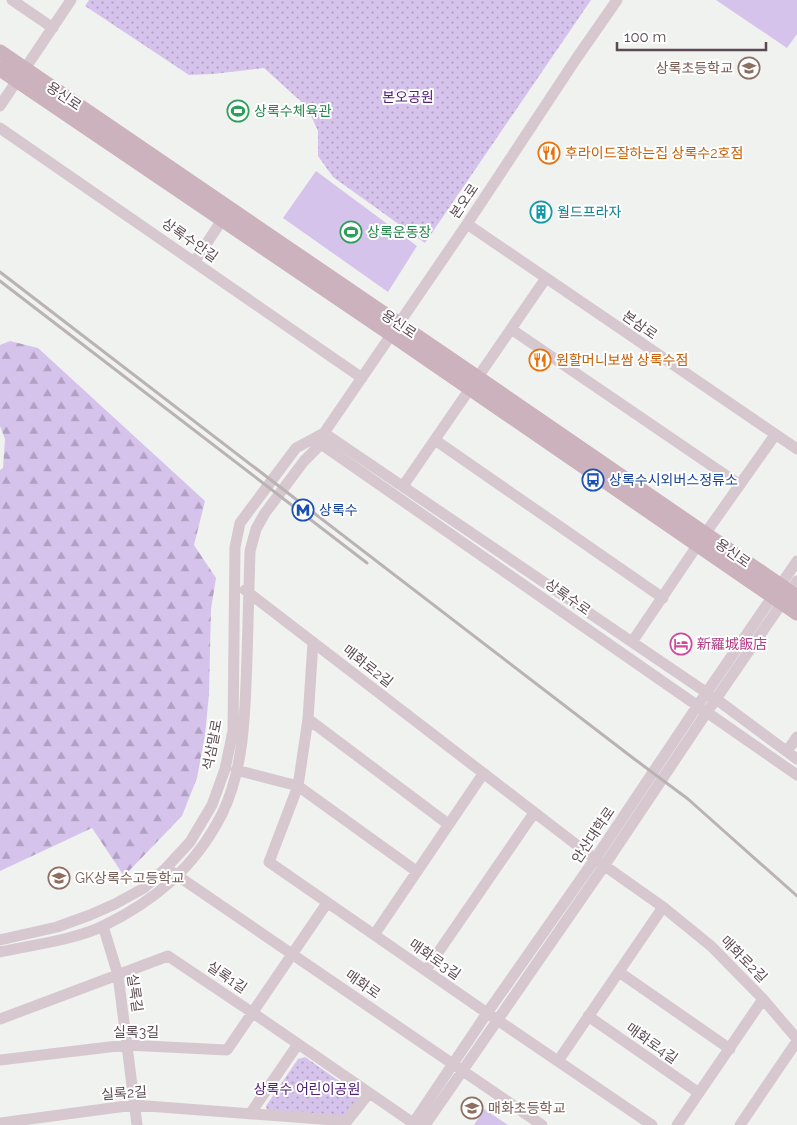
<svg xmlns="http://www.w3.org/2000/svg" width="797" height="1125" font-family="Raleway,'Noto Sans KR',sans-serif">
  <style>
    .grass { fill: #d6c3ec }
    .forest { fill: url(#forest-firs) }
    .park { fill: url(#park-dots) }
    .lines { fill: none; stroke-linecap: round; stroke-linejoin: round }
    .minor { stroke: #d6c8ce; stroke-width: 11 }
    .major { stroke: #ccb2bd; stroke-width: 15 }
    .rail { stroke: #bab3b5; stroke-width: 3 }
    .labels { text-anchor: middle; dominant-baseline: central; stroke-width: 4; stroke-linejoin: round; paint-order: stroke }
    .education-label { font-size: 14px; fill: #785e54; stroke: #fff; text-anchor: start }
    .street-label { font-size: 14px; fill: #5c4a52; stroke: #fff }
    .park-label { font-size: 14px; fill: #532078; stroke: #fff }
    .leisure-label { font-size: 14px; fill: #27864d; stroke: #fff; text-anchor: start }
    .food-label { font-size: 14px; fill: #c56008; stroke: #fff; text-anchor: start }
    .culture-label { font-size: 14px; fill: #0d838f; stroke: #fff; text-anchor: start }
    .transit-label { font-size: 14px; fill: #164399; stroke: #fff; text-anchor: start }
    .hotel-label { font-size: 14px; fill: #b23c85; stroke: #fff; text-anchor: start }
  </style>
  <defs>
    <pattern id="forest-firs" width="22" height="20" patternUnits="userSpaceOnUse" patternTransform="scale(1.25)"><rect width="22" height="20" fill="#d6c3ec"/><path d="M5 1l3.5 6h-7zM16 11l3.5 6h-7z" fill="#b1a0c2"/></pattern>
    <pattern id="park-dots" width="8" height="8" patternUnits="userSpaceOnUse" patternTransform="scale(1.25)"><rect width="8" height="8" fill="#d6c3ec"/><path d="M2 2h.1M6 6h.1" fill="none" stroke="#b1a0c2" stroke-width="1.8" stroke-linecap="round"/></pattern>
  </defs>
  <rect width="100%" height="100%" fill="#f0f2f0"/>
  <!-- grass -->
  <path class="grass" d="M716,0h81v34l-10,14z
    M316,171l101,75 -29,46 -105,-74z
    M484,1109l24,16h-34z"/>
  <!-- forest -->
  <path class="forest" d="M10,341l28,7 167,153 -11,44 22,33 -5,31 -2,85 -4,41 -8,43 -15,38 -58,60 -32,-48 -92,43v-401l3,-2 2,-29 -5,-13v-81z"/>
  <!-- park -->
  <path class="park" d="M89,0h502l-166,243 -92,-66 -15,-21v-25l-11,-24 -43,-39 -51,6 -24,1 -104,-69z
    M305,1057l51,36 2,7 -11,16 -80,-6 -1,-4 32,-47z"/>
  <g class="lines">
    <!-- minor -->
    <path class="minor" d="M12,0l41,28
      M0,106l71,-106
      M0,128l362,250
      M467,224l330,225
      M195,261l27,-41
      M511,329l229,156
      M435,440l228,158
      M321,444l476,331
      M403,486l143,-208
      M245,590l350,269 68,48 48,39 52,53 34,40
      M313,642l-5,77 -10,67 -29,76 218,151 165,112
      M632,642l73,-108 70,-99
      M308,719l140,105
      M787,751l10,-14
      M236,770l62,16 118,85
      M172,872l370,253
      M103,926l15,49 19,150
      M374,935l109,-161
      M0,940l57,-13 33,-12 25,-11 29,-16 22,-20 24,-26 22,-37 13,-36 8,-38 2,-184 5,-24 56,-75 28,-15 392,266 81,60
      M0,952c32,-7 74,-12 103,-26 52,-25 92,-59 119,-112 23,-47 23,-105 25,-156 1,-36 2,-71 3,-107l6,-22 9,-16 39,-52 17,-17 3,-11 143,-209 109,-165 41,-59
      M426,970l108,-157
      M619,972l111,77
      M588,1016l111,77
      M0,1019l168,-63 85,57 163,112
      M0,1060l126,-15 101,5 100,-147
      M558,1061l105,-154
      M250,1114l48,-70
      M0,1123l134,-18 213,16 22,-28
      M412,1125l75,-112 108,-154 103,-154 99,-144
      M425,1125l179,-259 103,-154 90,-131
      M677,1125l86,-126
      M740,1125l57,-84"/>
    <!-- major -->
    <path class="major" d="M0,52l478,326 319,219
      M0,69l391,265 406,279"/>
    <!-- rail -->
    <path class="rail" d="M0,272l633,486 55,41 109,97
      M0,281l367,282"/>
  </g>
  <!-- icons -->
  <defs>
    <g id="school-ring" transform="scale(1.125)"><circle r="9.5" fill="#fff" stroke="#8d6e63" stroke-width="1.5"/><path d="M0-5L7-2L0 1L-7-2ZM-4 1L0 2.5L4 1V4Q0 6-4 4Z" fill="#8d6e63"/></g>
    <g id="stadium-ring" transform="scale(1.125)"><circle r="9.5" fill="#fff" stroke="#2e9e5b" stroke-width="1.5"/><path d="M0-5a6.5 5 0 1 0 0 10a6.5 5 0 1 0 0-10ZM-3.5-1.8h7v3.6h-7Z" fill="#2e9e5b"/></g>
    <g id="restaurant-ring" transform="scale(1.125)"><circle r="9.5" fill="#fff" stroke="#e8710a" stroke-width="1.5"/><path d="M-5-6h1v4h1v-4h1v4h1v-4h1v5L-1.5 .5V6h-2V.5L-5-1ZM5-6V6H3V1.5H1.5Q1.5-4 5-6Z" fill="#e8710a"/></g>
    <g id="building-ring" transform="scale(1.125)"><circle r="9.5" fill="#fff" stroke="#0f9aa8" stroke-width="1.5"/><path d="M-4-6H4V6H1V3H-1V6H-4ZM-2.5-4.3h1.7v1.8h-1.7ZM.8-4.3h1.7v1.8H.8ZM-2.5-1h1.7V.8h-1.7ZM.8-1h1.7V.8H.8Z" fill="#0f9aa8"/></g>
    <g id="bus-ring" transform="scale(1.125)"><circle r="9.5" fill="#fff" stroke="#1a4fb4" stroke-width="1.5"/><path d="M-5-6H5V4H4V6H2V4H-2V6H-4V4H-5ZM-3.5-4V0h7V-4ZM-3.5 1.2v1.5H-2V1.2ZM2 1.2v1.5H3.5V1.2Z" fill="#1a4fb4"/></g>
    <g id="metro-ring" transform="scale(1.125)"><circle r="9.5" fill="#fff" stroke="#1a4fb4" stroke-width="1.5"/><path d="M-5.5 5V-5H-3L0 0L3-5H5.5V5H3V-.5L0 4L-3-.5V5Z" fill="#1a4fb4"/></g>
    <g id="hotel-ring" transform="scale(1.125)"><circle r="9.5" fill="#fff" stroke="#d1479c" stroke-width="1.5"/><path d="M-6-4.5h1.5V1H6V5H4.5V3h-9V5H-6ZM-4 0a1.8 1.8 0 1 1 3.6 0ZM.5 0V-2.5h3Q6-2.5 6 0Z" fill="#d1479c"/></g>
  </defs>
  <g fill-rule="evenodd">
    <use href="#school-ring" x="749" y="68"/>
    <use href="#stadium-ring" x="238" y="111"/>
    <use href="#restaurant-ring" x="549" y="153"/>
    <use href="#building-ring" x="541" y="212"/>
    <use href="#stadium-ring" x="351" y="232"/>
    <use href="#restaurant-ring" x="540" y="360"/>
    <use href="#bus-ring" x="593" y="480"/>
    <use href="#metro-ring" x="303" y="510"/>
    <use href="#hotel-ring" x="681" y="644"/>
    <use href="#school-ring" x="59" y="878"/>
    <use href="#school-ring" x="472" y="1108"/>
  </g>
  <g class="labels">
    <!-- education labels -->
    <g class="education-label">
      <text x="733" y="68" text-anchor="end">상록초등학교</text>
      <text x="75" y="878">GK상록수고등학교</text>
      <text x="488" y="1108">매화초등학교</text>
    </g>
    <!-- street labels -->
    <g class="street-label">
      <text transform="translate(64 96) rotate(34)">용신로</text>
      <text transform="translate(464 201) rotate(-56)">본오로</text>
      <text transform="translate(190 240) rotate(35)">상록수안길</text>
      <text transform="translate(399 324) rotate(34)">용신로</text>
      <text transform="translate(640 325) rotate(35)">본삼로</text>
      <text transform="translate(733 553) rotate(35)">용신로</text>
      <text transform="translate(568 597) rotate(35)">상록수로</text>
      <text transform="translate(368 666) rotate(38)">매화로2길</text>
      <text transform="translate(212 745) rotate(-79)">석삼말로</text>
      <text transform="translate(593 835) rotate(-56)">안산대학로</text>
      <text transform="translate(435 959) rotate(35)">매화로3길</text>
      <text transform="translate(744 959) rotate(45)">매화로2길</text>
      <text transform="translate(227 977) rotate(34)">실록1길</text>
      <text transform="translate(363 984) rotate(35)">매화로</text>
      <text transform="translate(135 993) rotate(82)">실록길</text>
      <text x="136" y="1032">실록3길</text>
      <text transform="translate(652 1043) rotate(35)">매화로4길</text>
      <text transform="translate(124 1093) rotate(-4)">실록2길</text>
    </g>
    <!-- park labels -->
    <g class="park-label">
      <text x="408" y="97">본오공원</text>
      <text x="307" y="1089">상록수 어린이공원</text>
    </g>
    <!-- leisure labels -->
    <g class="leisure-label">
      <text x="254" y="111">상록수체육관</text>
      <text x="367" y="232">상록운동장</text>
    </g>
    <!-- food labels -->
    <g class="food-label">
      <text x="565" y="153">후라이드잘하는집 상록수2호점</text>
      <text x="556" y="360">원할머니보쌈 상록수점</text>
    </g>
    <!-- culture labels -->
    <g class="culture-label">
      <text x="557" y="212">월드프라자</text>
    </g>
    <!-- transit labels -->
    <g class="transit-label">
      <text x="609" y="480">상록수시외버스정류소</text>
      <text x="319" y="510">상록수</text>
    </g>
    <!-- hotel labels -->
    <g class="hotel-label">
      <text x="697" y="644">新羅城飯店</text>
    </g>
  </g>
  <!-- scale -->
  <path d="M617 42v8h149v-8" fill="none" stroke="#5c4a52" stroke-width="2.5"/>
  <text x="624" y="42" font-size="15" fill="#5c4a52" stroke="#ffffff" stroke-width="4" paint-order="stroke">100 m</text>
</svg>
